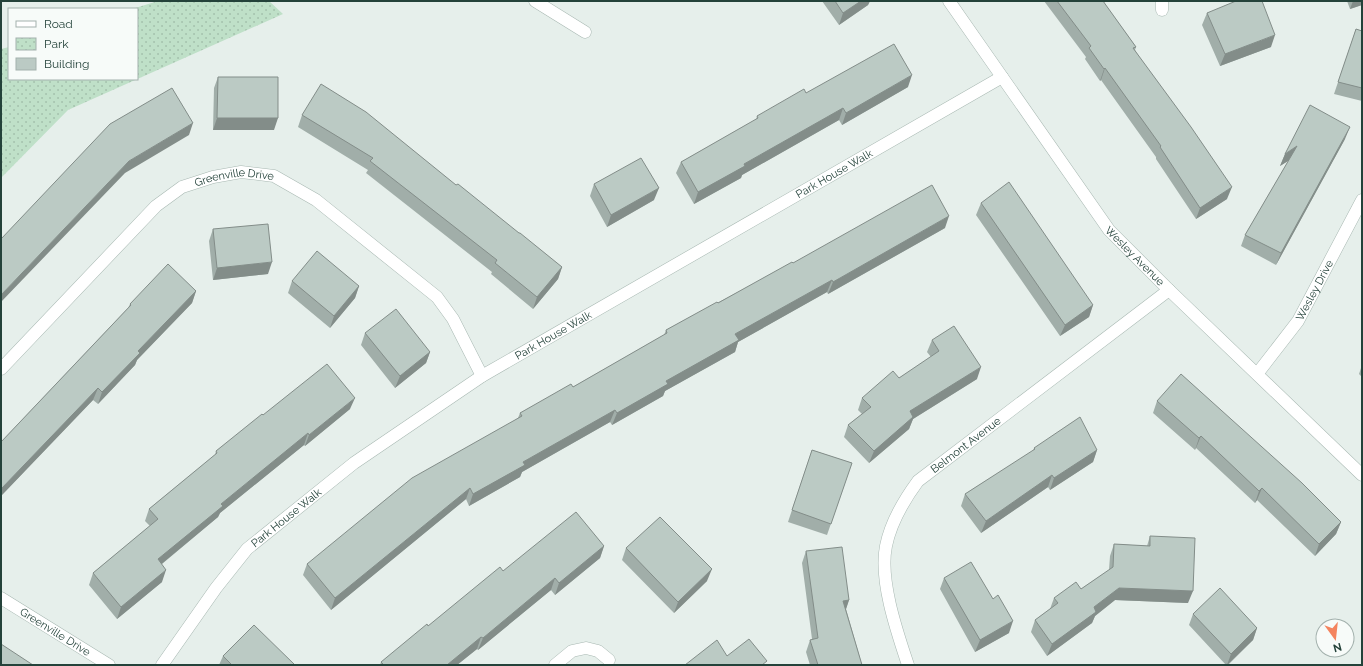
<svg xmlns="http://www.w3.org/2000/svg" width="1363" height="666" font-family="Raleway,sans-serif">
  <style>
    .park { fill: url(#park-dots) }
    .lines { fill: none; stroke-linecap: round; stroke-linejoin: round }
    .street-casing { stroke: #a8b8b2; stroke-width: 13 }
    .street { stroke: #fff; stroke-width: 12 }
    .wall { fill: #a1aea9 }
    .shaded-wall { fill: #838d89 }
    .building { fill: #bbcac4; stroke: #838d89 }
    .labels { text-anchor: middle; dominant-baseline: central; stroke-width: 3; stroke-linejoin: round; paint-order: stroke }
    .street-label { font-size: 11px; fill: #24423a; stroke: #f7fbf9 }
  </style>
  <defs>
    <pattern id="park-dots" width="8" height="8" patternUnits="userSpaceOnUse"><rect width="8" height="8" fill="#bfe0c8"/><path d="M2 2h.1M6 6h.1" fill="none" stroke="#a4c1ad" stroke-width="1.8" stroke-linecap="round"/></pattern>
  </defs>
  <rect width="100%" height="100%" fill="#e6efeb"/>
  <!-- park -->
  <path class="park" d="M158,1h111l14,13 -215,96 -67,68v-129l8,-2v32h128v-70h-5z"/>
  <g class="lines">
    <!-- street casing -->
    <g class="street-casing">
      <g id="street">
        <path d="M535,1l50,31"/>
        <path id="s1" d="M949,1l160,229 60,60 193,185"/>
        <path d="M1162,10v-9"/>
        <path id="s2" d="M1,369l155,-163 26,-19 31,-10 28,-5 33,4 42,24 121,97 16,22 29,57"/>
        <path id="s3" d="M1257,374l41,-53 64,-121"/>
        <path id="s4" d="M1,598l108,67"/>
        <path id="s5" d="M162,665l54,-77 31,-39 107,-86 128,-87 520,-299"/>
        <path d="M555,665l17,-14 14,-3 12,3 11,9"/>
        <path id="s6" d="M908,665c-11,-33 -29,-85 -22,-119 5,-25 18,-46 32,-65l251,-191"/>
      </g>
    </g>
    <!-- street -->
    <use href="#street" class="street"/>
  </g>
  <!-- wall -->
  <path class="wall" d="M822,1h48l-2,4 -29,20z
    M1044,1h61l-1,2 32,44 -1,3 92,149 -31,20 -40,-60v-2l-55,-77 -1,1 -15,-22 1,-2z
    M1347,1h15v4l-12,4z
    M1207,13l64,34 -51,19 -18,-41z
    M1356,29l6,2v70l-28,-7z
    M218,77l56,53h-61l1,-42z
    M908,87l-66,38 -3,-5 -97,55 -1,3 -47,26 -18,-31 5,-11 75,-42 1,-4 49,-23z
    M302,115l154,70 106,82 -4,12 -25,30 -42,-35 1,-2 -126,-99 2,-3 -70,-43z
    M1345,139l-69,126 -35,-19 4,-11 44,-75 -9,6 5,-12z
    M594,184l60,16 -47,27 -17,-31z
    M981,203l112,102 -4,12 -29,19 -84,-121z
    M945,228l-117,66 -1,-2 -89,50 -3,10 -70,39 -2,5 -51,29 -2,-3 -88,50 -2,5 -51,29 -3,-7 -135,111 -28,-35 4,-11 211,-146 2,-5 53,-26 91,-52 2,-5 127,-67z
    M213,229l55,45 -55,6 -4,-39z
    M292,281l67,5 -4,12 -25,30 -42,-35z
    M196,291l-4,12 -55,57 -2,5 -37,39 -5,-4 -92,96v-54l127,-134 2,-4z
    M365,333l65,19 -4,11 -31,25 -34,-43z
    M932,340l45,39 -64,40 -4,10 -40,34 -25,-26 4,-12 14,-11 -4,-4 4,-12 37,-20 32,-21 -4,-5z
    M1362,365v12l-3,-3z
    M1157,401l184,121 -5,12 -21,22 -58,-56 -2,3 -59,-55 -1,2 -42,-37z
    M350,409l-45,37 -1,-1 -84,68 -2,4 -56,47v18l-45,37 -28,-34 4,-12 57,-47 -5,-5 4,-12 66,-54 1,-4 47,-36z
    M1034,448l63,2 -4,12 -43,28 -2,-3 -67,46 -20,-27 4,-12 68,-43z
    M812,450l40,13 -25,72 -39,-13z
    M1150,536l38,67 -73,-3 -20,16 -3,7 -45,33 -16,-24 4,-12 15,-11 4,-11 27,-9 28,-19 1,-14 4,-12 33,2z
    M604,546l-4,12 -45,37 -4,-5 -73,60 -1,-1 -20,16h-77l1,-3 47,-36 75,-55z
    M626,548l81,33 -33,32 -52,-53z
    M806,551l43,49 -3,9 16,56h-52l-4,-13 4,-12 2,-1 -10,-76z
    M944,578l65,55 -34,19 -35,-63z
    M1193,614l64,14 -4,12 -25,25h-2l-37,-40z
    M223,656l72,9h-76z"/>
  <!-- shaded-wall -->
  <path class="shaded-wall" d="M861,1h9l-2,4 -29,20 4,-12z
    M1353,1h9v4l-12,4z
    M1275,35l-4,12 -51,19 5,-12z
    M1105,68l-4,12 -1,1 4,-12z
    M912,75l-4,12 -66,38 4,-12z
    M843,108l-4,12 -97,55 -1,3 -47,26 4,-12 46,-28z
    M217,118h61l-4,12h-61z
    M193,123l-4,12 -64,38 -124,129v-7l128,-134z
    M1350,127l-5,12 -69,126 5,-12z
    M1297,146l-4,12 -13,8 5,-12z
    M1232,187l-5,12 -31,20 4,-11z
    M659,188l-5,12 -47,27 4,-12z
    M949,216l-4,12 -117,66 5,-12z
    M272,262l-4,12 -55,6 4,-12z
    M562,267l-4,12 -25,30 4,-12z
    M832,280l-5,12 -89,50 -3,10 -70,39 -2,5 -51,29 5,-12 49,-32 69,-47z
    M359,286l-4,12 -25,30 4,-12z
    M196,291l-4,12 -55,57 -2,5 -37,39 4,-12 36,-41z
    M1093,305l-4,12 -29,19 5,-11z
    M430,352l-4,11 -31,25 5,-12z
    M981,367l-4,12 -64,40 -4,10 -40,34 5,-12 36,-40z
    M98,388l-5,12 -92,96v-7z
    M355,398l-5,11 -45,37 4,-11z
    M615,410l-5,12 -88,50 -2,5 -51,29 4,-12 50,-32z
    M308,433l-4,12 -84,68 -2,4 -65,54 5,-12 63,-55z
    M1201,436l-5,12 -1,2 4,-12z
    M1097,450l-4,12 -43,28 4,-12z
    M1052,475l-4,12 -67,46 5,-12z
    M470,488l-4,11 -135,111 4,-12z
    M1262,488l-5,12 -2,3 4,-12z
    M1341,522l-5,12 -21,22 4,-12z
    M604,546l-4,12 -45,37 4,-12z
    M712,569l-5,12 -33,32 4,-11z
    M166,570l-4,12 -45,37 4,-12z
    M555,578l-4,12 -73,60 5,-12z
    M1119,588l74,3 -5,12 -73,-3 -20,16 -3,7 -45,33 5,-12 42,-37z
    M849,600l-4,12 -2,-11z
    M1013,621l-4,12 -34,19 5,-12z
    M1257,628l-4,12 -26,25 4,-11z
    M481,637l-4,12 -20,16h-10z"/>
  <!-- building -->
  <path class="building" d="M835,1h26l-18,12z
    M1057,1h46l33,46 -3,1 58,79 41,60 -32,21 -40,-61 1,-1 -56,-78 -1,1 -15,-21 2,-2z
    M1236,1h26l13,34 -50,19 -18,-41z
    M1356,29l6,2v57l-24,-6z
    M894,44l18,31 -66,38 -3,-5 -99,56 1,2 -47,26 -17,-30 77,-44 -1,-2 47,-27 2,4z
    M218,77h60v41h-61z
    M321,84l45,28 90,73 2,-1 61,49h1l42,34 -25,30 -42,-34 2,-3 -127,-99 3,-3 -71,-43z
    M172,88l21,35 -64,38 -128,134v-56l109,-115z
    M1310,105l40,22 -69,126 -36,-18 52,-89 -12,8z
    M641,158l18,30 -48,27 -17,-31z
    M1009,182l84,123 -28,20 -84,-122z
    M932,185l17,31 -116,66 -1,-2 -97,54 4,6 -73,41 2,3 -51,29 -2,-3 -92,52 2,3 -52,29 -3,-6 -135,110 -28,-34 105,-86 110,-62 -2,-3 51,-29 2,3 94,-54 -1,-3 51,-28 1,1 74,-41 1,1z
    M268,224l4,38 -55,6 -4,-39z
    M317,251l42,35 -25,30 -42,-35z
    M168,264l28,27 -58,60 2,2 -38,39 -4,-4 -97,101v-47l130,-137 -1,-1z
    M396,309l34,43 -30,24 -35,-43z
    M954,326l27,41 -71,44 3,6 -39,34 -26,-26 23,-18 -9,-9 31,-27 6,7 40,-27 -7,-11z
    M327,364l28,34 -46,37 -1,-2 -87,71 2,2 -65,53 8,11 -45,37 -28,-34 65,-54 -9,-10 68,-56 -1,-2 46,-37 1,1z
    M1181,374l121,109 39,39 -22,22 -57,-56 -3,3 -58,-55 -2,2 -42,-37z
    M1080,417l17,33 -43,28 -2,-3 -66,46 -21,-27 70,-45 -1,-1z
    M812,450l40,13 -21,61 -39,-14z
    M576,512l28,34 -45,37 -4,-5 -72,60 -2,-1 -34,28h-63l-3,-3 46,-38 1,2 72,-59 3,4z
    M660,517l52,52 -34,33 -52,-54z
    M1150,536l45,2 -2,53 -74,-3 -25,19 2,5 -44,32 -17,-24 23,-17 -4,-5 22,-16 5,7 32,-22 1,-23 36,2z
    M842,547l7,53 -6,1 19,64h-44l-8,-25 8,-2 -12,-87z
    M971,562l22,37 5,-4 15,26 -33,19 -36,-62z
    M1220,588l37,40 -26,26 -38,-40z
    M254,625l41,40h-63l-9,-9z
    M749,639l18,22 -5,4h-77l32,-25 10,16z
    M1,644l32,21h-32z"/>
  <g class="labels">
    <!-- street labels -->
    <g class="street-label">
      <text stroke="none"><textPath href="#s5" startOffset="842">Park House Walk</textPath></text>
      <text stroke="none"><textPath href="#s2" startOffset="311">Greenville Drive</textPath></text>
      <text stroke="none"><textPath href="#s1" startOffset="316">Wesley Avenue</textPath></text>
      <text stroke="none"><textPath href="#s3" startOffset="102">Wesley Drive</textPath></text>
      <text stroke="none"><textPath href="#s5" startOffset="518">Park House Walk</textPath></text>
      <text stroke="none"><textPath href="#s6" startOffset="255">Belmont Avenue</textPath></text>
      <text stroke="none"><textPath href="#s5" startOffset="194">Park House Walk</textPath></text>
      <text stroke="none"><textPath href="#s4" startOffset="64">Greenville Drive</textPath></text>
    </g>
  </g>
  <!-- border -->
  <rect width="1363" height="666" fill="none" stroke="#24423a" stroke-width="4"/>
  <!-- legend -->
  <rect x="8" y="8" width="130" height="72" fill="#f7fbf9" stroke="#a3b1ad"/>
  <rect x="16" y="21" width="20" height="6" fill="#ffffff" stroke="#a3b1ad"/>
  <text x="44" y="28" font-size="12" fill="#24423a">Road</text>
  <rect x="16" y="38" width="20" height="12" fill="url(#park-dots)" stroke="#a3b1ad"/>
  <text x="44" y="48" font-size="12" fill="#24423a">Park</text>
  <rect x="16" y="58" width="20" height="12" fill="#bbcac4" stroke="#a3b1ad"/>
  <text x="44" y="68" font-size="12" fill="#24423a">Building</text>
  <!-- north arrow -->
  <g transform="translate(1335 638) rotate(165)"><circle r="19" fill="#f7fbf9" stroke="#a3b1ad"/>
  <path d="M0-3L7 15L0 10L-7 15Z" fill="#f4845f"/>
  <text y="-6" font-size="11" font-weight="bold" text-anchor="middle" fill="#24423a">N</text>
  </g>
</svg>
